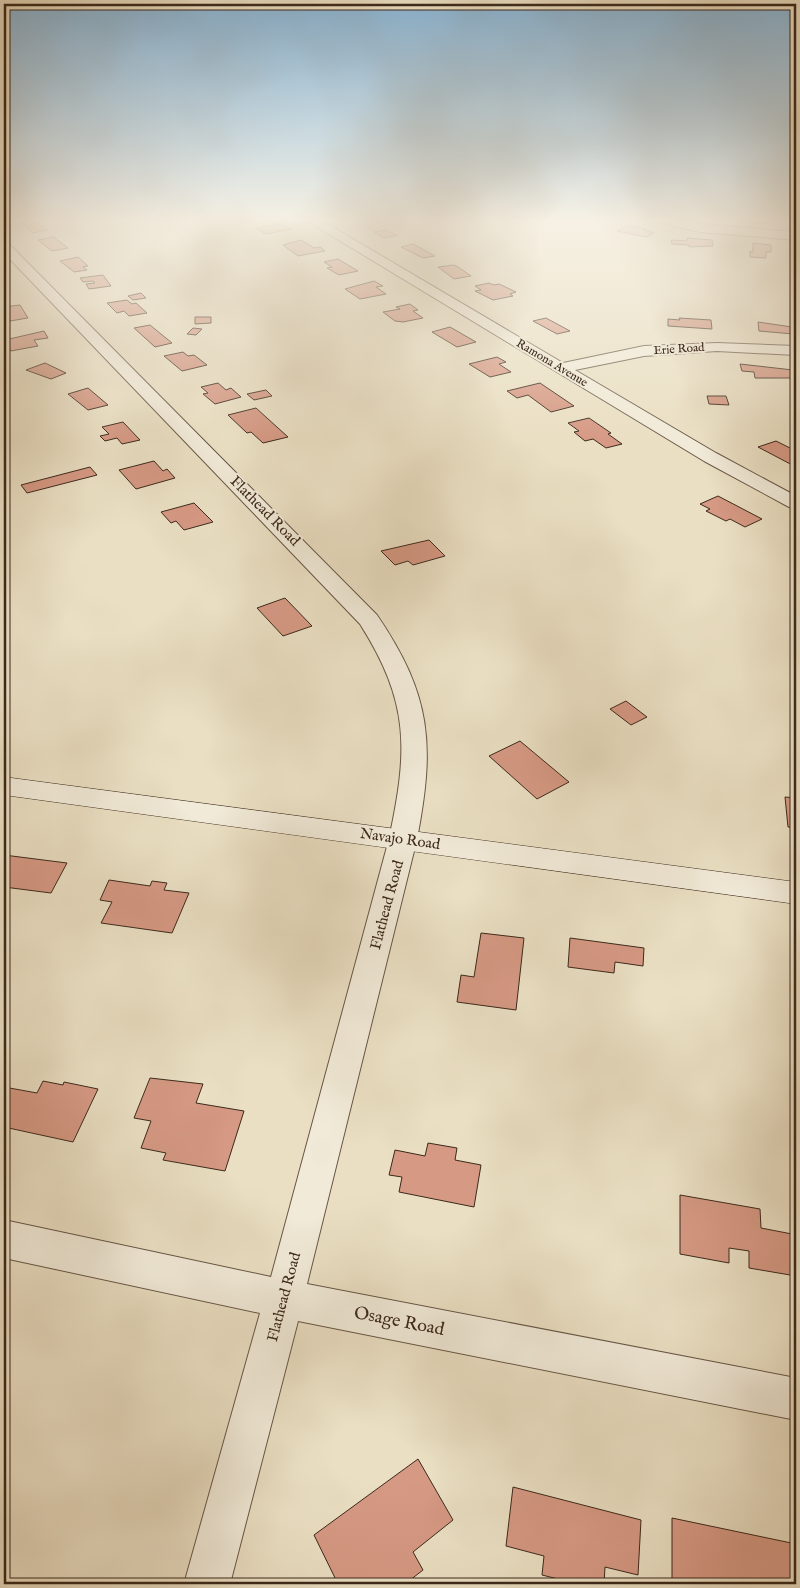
<svg xmlns="http://www.w3.org/2000/svg" width="800" height="1588" font-family="'IM FELL English',serif">
  <style>
    .building { fill: #d69984; stroke: #3c291b }
    .lines { fill: none; stroke-linecap: round; stroke-linejoin: round }
    .street-casing { stroke: #685645; stroke-width: 2 }
    .secondary-casing { stroke: #3c291b; stroke-width: 1 }
    .street { fill: #f1ead8; fill-rule: evenodd }
    .secondary { fill: #f1ead8; fill-rule: evenodd }
    .labels { text-anchor: middle; dominant-baseline: central; stroke-width: 4; stroke-linejoin: round; paint-order: stroke }
    .far-street-label { font-size: 12px; fill: #3c291b; stroke: #f1ead8 }
    .street-label { font-size: 15px; fill: #3c291b; stroke: #f1ead8 }
    .near-street-label { font-size: 18px; fill: #3c291b; stroke: #f1ead8 }
  </style>
  <rect width="100%" height="100%" fill="#eadfc3"/>
  <filter id="stains"><feTurbulence type="fractalNoise" baseFrequency=".004" numOctaves="4"/><feColorMatrix values="0 0 0 0 .2 0 0 0 0 .09 0 0 0 0 .02 0 0 0 .5 -.17"/></filter>
  <radialGradient id="worn" r=".72"><stop offset=".6" stop-color="#630" stop-opacity="0"/><stop offset="1" stop-color="#630" stop-opacity=".3"/></radialGradient>
  <!-- building -->
  <path class="building" d="M737,219h31l-1,5 -30,-3z
    M35,220l12,10 -15,3 -11,-10z
    M279,224l13,5 -26,5 -10,-6z
    M629,225l17,4 -2,1 10,3 -8,4 -29,-6z
    M386,230l11,5 -13,3 -10,-6z
    M54,237l14,11 -16,3 -14,-11z
    M687,238l25,2 1,6 -24,1v-2l-17,-1 -1,-4 16,1z
    M301,240l13,8 6,-1 5,4 -27,5 -15,-11z
    M753,243l18,2v7h-5v6l-16,-1v-6l3,1z
    M413,244l22,12 -12,2 -22,-11z
    M78,257l10,9 -5,1 4,3 -13,2 -14,-11z
    M338,259l20,12 -19,4 -12,-7 5,-1 -8,-5z
    M454,265l4,2 13,9 -17,3 -16,-12z
    M103,275l8,11 -22,3 -3,-5 9,-1 -2,-2 -10,1 -3,-4z
    M374,281l9,5 -7,1 10,7 -26,5 -15,-10z
    M489,283l5,2 5,-1 17,8 -6,2 3,2 -20,4 -18,-9 6,-1 -6,-4z
    M141,293l5,5 -13,2 -5,-4z
    M127,300l5,4 4,-1 11,10 -18,3 -5,-5 -7,2 -10,-10z
    M410,304l8,6 -5,1 10,7 -20,4 -8,-1 -12,-9 17,-3 -4,-2z
    M20,305l8,13 -24,4v-15z
    M195,317h16v6l-16,1z
    M546,318l24,13 -13,3 -24,-13z
    M679,318l32,2 1,9 -44,-3v-7l12,1z
    M758,322l34,5 1,7 -34,-3z
    M150,325l22,18 -17,4 -21,-19z
    M450,327l26,15 -19,5 -25,-15z
    M193,328l9,1 -6,6 -9,-1z
    M44,331l4,7 -14,2 4,6 -27,5 -6,-11z
    M183,352l5,4 6,-1 13,10 -25,6 -18,-15z
    M497,357l9,5 -7,2 12,8 -21,5 -21,-13z
    M45,363l21,10 -15,6 -25,-9z
    M740,364l53,6 2,8h-40l-1,-6 -12,-1z
    M218,383l8,7 5,-2 10,9 -26,7 -12,-10 5,-1 -7,-6z
    M540,383l34,23 -23,6 -23,-17 -11,3 -10,-7z
    M88,388l20,17 -20,5 -20,-16z
    M266,390l6,6 -18,4 -7,-6z
    M707,396h19l3,9 -20,-1z
    M256,408l32,29 -25,6 -12,-11 -4,1 -19,-18z
    M589,418l22,15 -3,1 14,10 -16,4 -13,-9 -8,2 -11,-9 5,-1 -11,-8z
    M123,422l17,18 -18,4 -5,-6 -12,3 -5,-5 9,-2 -7,-7z
    M776,441l20,10 -2,1 2,1v14l-38,-20z
    M154,461l9,10 4,-2 8,9 -39,11 -17,-19z
    M90,467l7,8 -70,18 -6,-8z
    M718,496l44,23 -17,8 -15,-8 -4,2 -20,-10 4,-2 -10,-5z
    M194,503l19,19 -29,8 -8,-9 -5,2 -10,-11z
    M429,540l16,16 -32,9 -5,-4 -13,4 -14,-14z
    M285,598l27,28 -29,10 -26,-28z
    M626,701l21,16 -16,8 -21,-16z
    M520,741l49,41 -32,17 -48,-43z
    M785,797l11,1v30l-8,-1z
    M4,855l63,8 -16,30 -47,-6z
    M109,880l41,6 2,-5 15,2 -3,7 25,3 -17,40 -71,-10 11,-21 -12,-2z
    M481,933l43,5 -8,72 -59,-8 4,-27 13,2z
    M570,938l74,10 -1,18 -28,-4 -1,11 -46,-6z
    M150,1078l53,6 -7,19 48,8 -19,60 -62,-11 3,-7 -25,-5 10,-27 -17,-3z
    M43,1081l20,4 1,-3 34,7 -25,53 -69,-15v-40l33,6z
    M428,1143l29,5 -2,12 26,5 -7,42 -75,-15 3,-15 -13,-2 6,-25 30,6z
    M680,1195l80,14 1,19 31,6 4,42 -47,-8v-17l-20,-3v15l-49,-9z
    M418,1459l35,61 -40,32 10,18 -18,14h-67l-24,-49z
    M513,1487l128,33 -3,55 -33,-8 -1,17h-26l-36,-9 2,-19 -38,-10z
    M672,1518l124,26v40h-124z"/>
  <g class="lines">
    <!-- street casing -->
    <g class="street-casing">
      <path id="street" d="M304,219h15l244,144 81,-17 73,-3 79,3v9l-79,-4 -73,5 -69,14 141,83 80,43v13l-7,-2 -85,-46z
        M651,219h24l25,5 96,8v8l-96,-8 -47,-11z
        M4,242l4,1 369,372c55,81 58,130 40,224l-110,445 489,94v42l-498,-99 -68,263h-46l76,-271 -256,-55v-38l267,57 118,-438c19,-89 21,-136 -29,-215l-356,-371z"/>
    </g>
    <!-- secondary casing -->
    <g class="secondary-casing">
      <path id="secondary" d="M4,777l792,105v22l-792,-109z"/>
    </g>
    <!-- street -->
    <use href="#street" class="street"/>
    <!-- secondary -->
    <use href="#secondary" class="secondary"/>
  </g>
  <!-- sky -->
  <linearGradient id="sky" x2="0" y2="1"><stop stop-color="#89b6d7"/><stop offset="0.5" stop-color="#f6f1e4"/><stop offset="1" stop-color="#f6f1e4" stop-opacity="0"/></linearGradient>
  <rect width="800" height="441" fill="url(#sky)"/>
  <g class="labels">
    <!-- far-street labels -->
    <g class="far-street-label">
      <text transform="translate(679 349) rotate(-4)">Erie Road</text>
      <text transform="translate(552 363) rotate(31)">Ramona Avenue</text>
    </g>
    <!-- street labels -->
    <g class="street-label">
      <text transform="translate(265 511) rotate(45)">Flathead Road</text>
      <text transform="translate(400 839) rotate(8)">Navajo Road</text>
      <text transform="translate(387 905) rotate(-75)">Flathead Road</text>
      <text transform="translate(284 1297) rotate(-75)">Flathead Road</text>
    </g>
    <!-- near-street labels -->
    <g class="near-street-label">
      <text transform="translate(399 1322) rotate(11)">Osage Road</text>
    </g>
  </g>
  <!-- margin -->
  <rect width="800" height="1588" fill="none" stroke="#eadfc3" stroke-width="20"/>
  <rect x="5" y="5" width="790" height="1578" fill="none" stroke="#3c291b" stroke-width="2.5"/>
  <rect x="10" y="10" width="780" height="1568" fill="none" stroke="#3c291b"/>
  <rect width="100%" height="100%" filter="url(#stains)"/>
  <rect width="100%" height="100%" fill="url(#worn)"/>
</svg>
